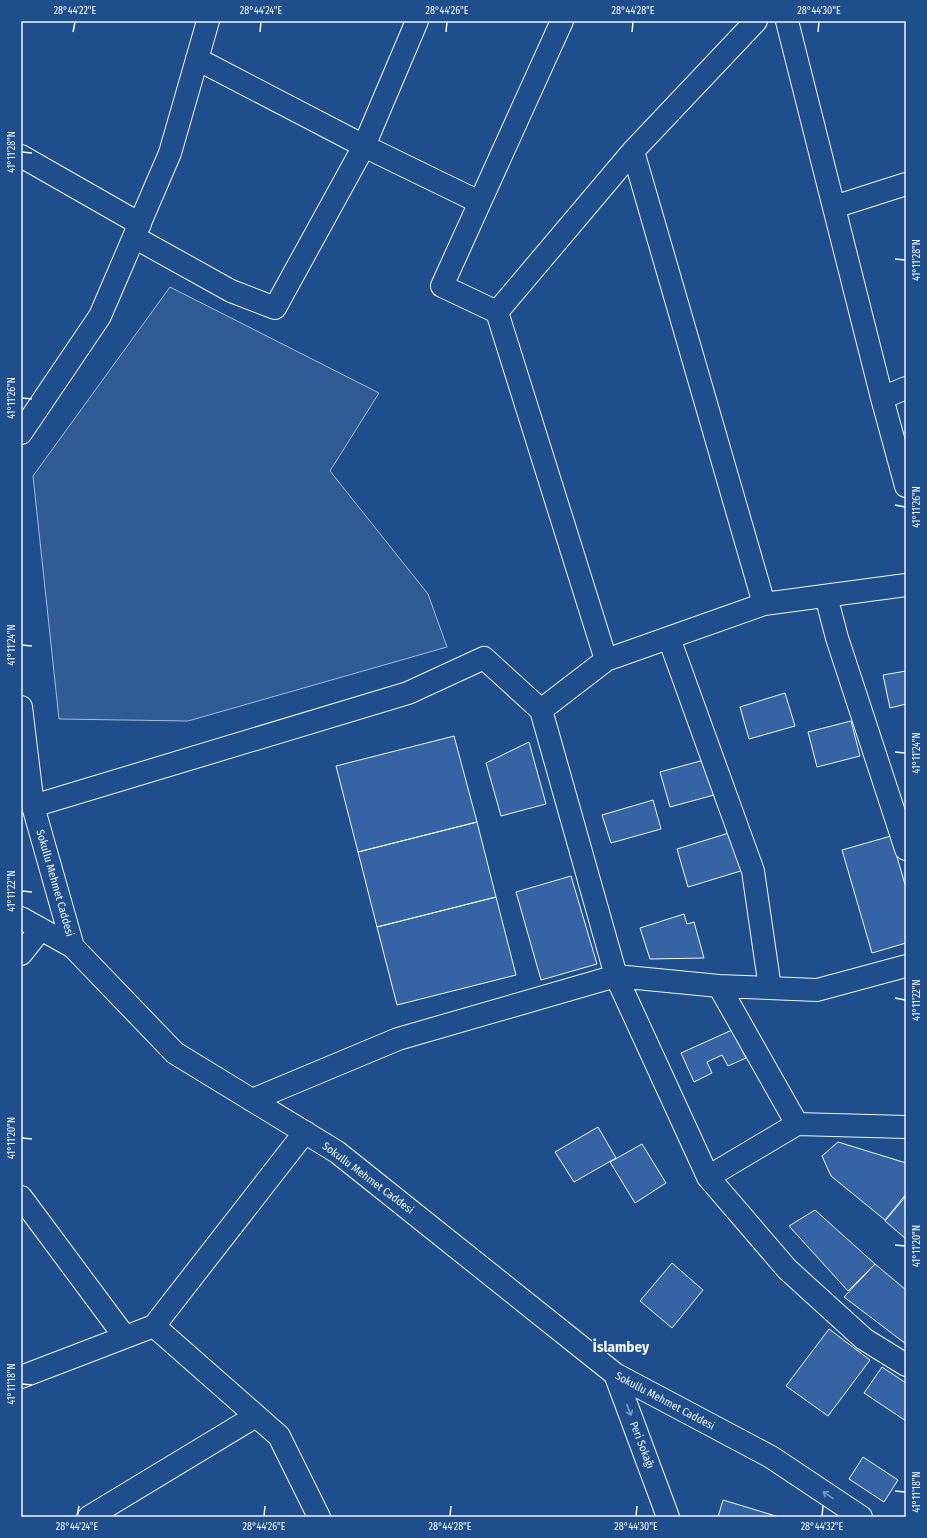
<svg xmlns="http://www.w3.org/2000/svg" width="927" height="1538" font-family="'Fira Sans Condensed',sans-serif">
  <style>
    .built { fill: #305b95; stroke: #a8bbd7 }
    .building { fill: #3563a3; stroke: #f2f6ff }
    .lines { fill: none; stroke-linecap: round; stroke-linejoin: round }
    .street-casing { stroke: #f2f6ff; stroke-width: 24 }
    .secondary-casing { stroke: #f2f6ff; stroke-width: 24 }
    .street { stroke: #1f4e8c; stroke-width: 22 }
    .secondary { stroke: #1f4e8c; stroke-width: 22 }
    .oneway { stroke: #7e9ac0 }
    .ticks { fill: none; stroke: #f2f6ff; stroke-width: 1.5 }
    .labels { text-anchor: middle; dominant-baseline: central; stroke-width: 3; stroke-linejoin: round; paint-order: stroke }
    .street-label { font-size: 11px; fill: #f2f6ff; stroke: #1f4e8c }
    .district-label { font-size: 15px; font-weight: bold; fill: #f2f6ff; stroke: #1f4e8c }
    .neatline { fill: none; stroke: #f2f6ff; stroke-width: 1.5 }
    .ticks-label { font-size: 10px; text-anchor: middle; fill: #f2f6ff }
  </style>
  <rect width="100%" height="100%" fill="#1f4e8c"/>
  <!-- built -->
  <path class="built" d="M170,287l209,106 -49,78 98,123 19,53 -259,74 -129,-2 -26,-243z"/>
  <!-- building -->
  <path class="building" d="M906,671v33l-16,4 -7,-33z
    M785,693l10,33 -46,13 -9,-32z
    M851,721l9,35 -43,11 -9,-35z
    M454,736l23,86 -119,30 -22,-86z
    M529,742l17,62 -45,12 -15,-53z
    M704,760l10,35 -44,12 -10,-35z
    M653,800l8,29 -50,14 -9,-28z
    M477,822l19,75 -119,30 -19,-75z
    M732,832l12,38 -56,17 -11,-38z
    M891,836l15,52v55l-34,10 -30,-103z
    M571,876l26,88 -56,16 -25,-88z
    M496,897l20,78 -119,30 -20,-78z
    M684,914l3,10 7,-2 10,36 -54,1 -10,-31z
    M732,1030l14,28 -18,8 -6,-11 -15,7 5,11 -18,9 -13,-29z
    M598,1127l18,31 -42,24 -19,-30z
    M838,1142l68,21v31l-21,26 -54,-44 -9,-20z
    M642,1144l24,39 -31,20 -25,-41z
    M906,1196v43l-21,-18z
    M815,1210l60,54 -27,27 -59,-65z
    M672,1263l31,27 -31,38 -32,-27z
    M875,1264l31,26v54l-62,-47z
    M829,1329l41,31 -42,56 -42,-30z
    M882,1367l24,16v38l-42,-28z
    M863,1457l35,23 -14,22 -35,-23z
    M723,1500l56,17h-61z"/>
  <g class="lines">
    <!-- street casing -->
    <g class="street-casing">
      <path id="street" d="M562,21l-120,265 55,26 136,-161 123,-130
        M787,21l95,377 24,88
        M197,59l167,87 115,56
        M633,151l131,453
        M21,156l119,68
        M834,207l72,-23
        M134,237l97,54 44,17 89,-162 53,-125
        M497,312l109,348
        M882,398l24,-10
        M826,596l11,42 69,211
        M669,638l84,233 17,117
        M541,710l65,-50 158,-56 142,-19
        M33,806l375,-113 76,-35 57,52 75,266 92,201 79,92 77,70 42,26
        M21,918l52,29
        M21,954l20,-25
        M719,986l78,138
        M252,1100l146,-61 218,-63 103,10 98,4 89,-24
        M708,1177l89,-53 109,3
        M21,1197l104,140
        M154,1326l125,110 40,81
        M21,1377l133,-51 151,-194
        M89,1517l167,-101"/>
    </g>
    <!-- secondary casing -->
    <g class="secondary-casing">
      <path id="secondary" d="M21,433l79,-117 70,-163 38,-132
        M21,707l12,99 40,141 102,106 162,99 278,222 156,83 90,60
        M615,1374l53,143"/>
    </g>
    <!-- street -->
    <use href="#street" class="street"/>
    <!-- secondary -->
    <use href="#secondary" class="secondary"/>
  </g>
  <!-- one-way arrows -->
  <defs><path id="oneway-shaft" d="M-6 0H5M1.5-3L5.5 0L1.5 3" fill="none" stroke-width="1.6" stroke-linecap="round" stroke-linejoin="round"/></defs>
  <g class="oneway">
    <use href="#oneway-shaft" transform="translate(629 1410) rotate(69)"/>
    <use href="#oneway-shaft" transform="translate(828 1495) rotate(-146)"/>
  </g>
  <!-- ticks -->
  <path class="ticks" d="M73,32l2,-10M260,32l1,-10M446,32l1,-10M632,32l1,-10M818,32l1,-10M22,152l10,1M895,259l10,1M22,398l10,1M895,505l10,2M22,645l10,1M895,752l10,1M22,891l10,1M895,998l10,2M22,1138l10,1M895,1245l10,1M22,1384l10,1M895,1491l10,1M77,1516l2,-10M264,1516l1,-10M450,1516l1,-10M636,1516l1,-10M822,1516l1,-10"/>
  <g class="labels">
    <!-- street labels -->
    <g class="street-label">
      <text transform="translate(55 883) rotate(74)">Sokullu Mehmet Caddesi</text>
      <text transform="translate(368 1178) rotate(37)">Sokullu Mehmet Caddesi</text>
      <text transform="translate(665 1401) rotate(28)">Sokullu Mehmet Caddesi</text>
      <text transform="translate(642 1445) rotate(69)">Peri Sokağı</text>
    </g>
    <!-- district labels -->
    <g class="district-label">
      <text x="621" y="1347">İslambey</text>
    </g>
  </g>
  <!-- border -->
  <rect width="927" height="1538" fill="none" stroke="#1f4e8c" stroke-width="44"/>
  <rect x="22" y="22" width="883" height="1494" class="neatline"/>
  <g class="ticks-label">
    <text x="75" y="14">28°44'22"E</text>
    <text x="261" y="14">28°44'24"E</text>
    <text x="447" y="14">28°44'26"E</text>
    <text x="633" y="14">28°44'28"E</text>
    <text x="819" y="14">28°44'30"E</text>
    <text transform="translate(11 152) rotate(-90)" y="4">41°11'28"N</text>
    <text transform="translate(916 260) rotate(-90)" y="4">41°11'28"N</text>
    <text transform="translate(11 398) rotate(-90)" y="4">41°11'26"N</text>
    <text transform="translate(916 507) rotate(-90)" y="4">41°11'26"N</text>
    <text transform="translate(11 645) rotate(-90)" y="4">41°11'24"N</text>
    <text transform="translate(916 753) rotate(-90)" y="4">41°11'24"N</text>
    <text transform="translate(11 891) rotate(-90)" y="4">41°11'22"N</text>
    <text transform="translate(916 1000) rotate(-90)" y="4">41°11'22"N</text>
    <text transform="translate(11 1138) rotate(-90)" y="4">41°11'20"N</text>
    <text transform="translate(916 1246) rotate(-90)" y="4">41°11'20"N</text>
    <text transform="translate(11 1384) rotate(-90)" y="4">41°11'18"N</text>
    <text transform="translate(916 1492) rotate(-90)" y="4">41°11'18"N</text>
    <text x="77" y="1530">28°44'24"E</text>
    <text x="264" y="1530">28°44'26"E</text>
    <text x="450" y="1530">28°44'28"E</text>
    <text x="636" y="1530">28°44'30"E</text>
    <text x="822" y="1530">28°44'32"E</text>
  </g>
</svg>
